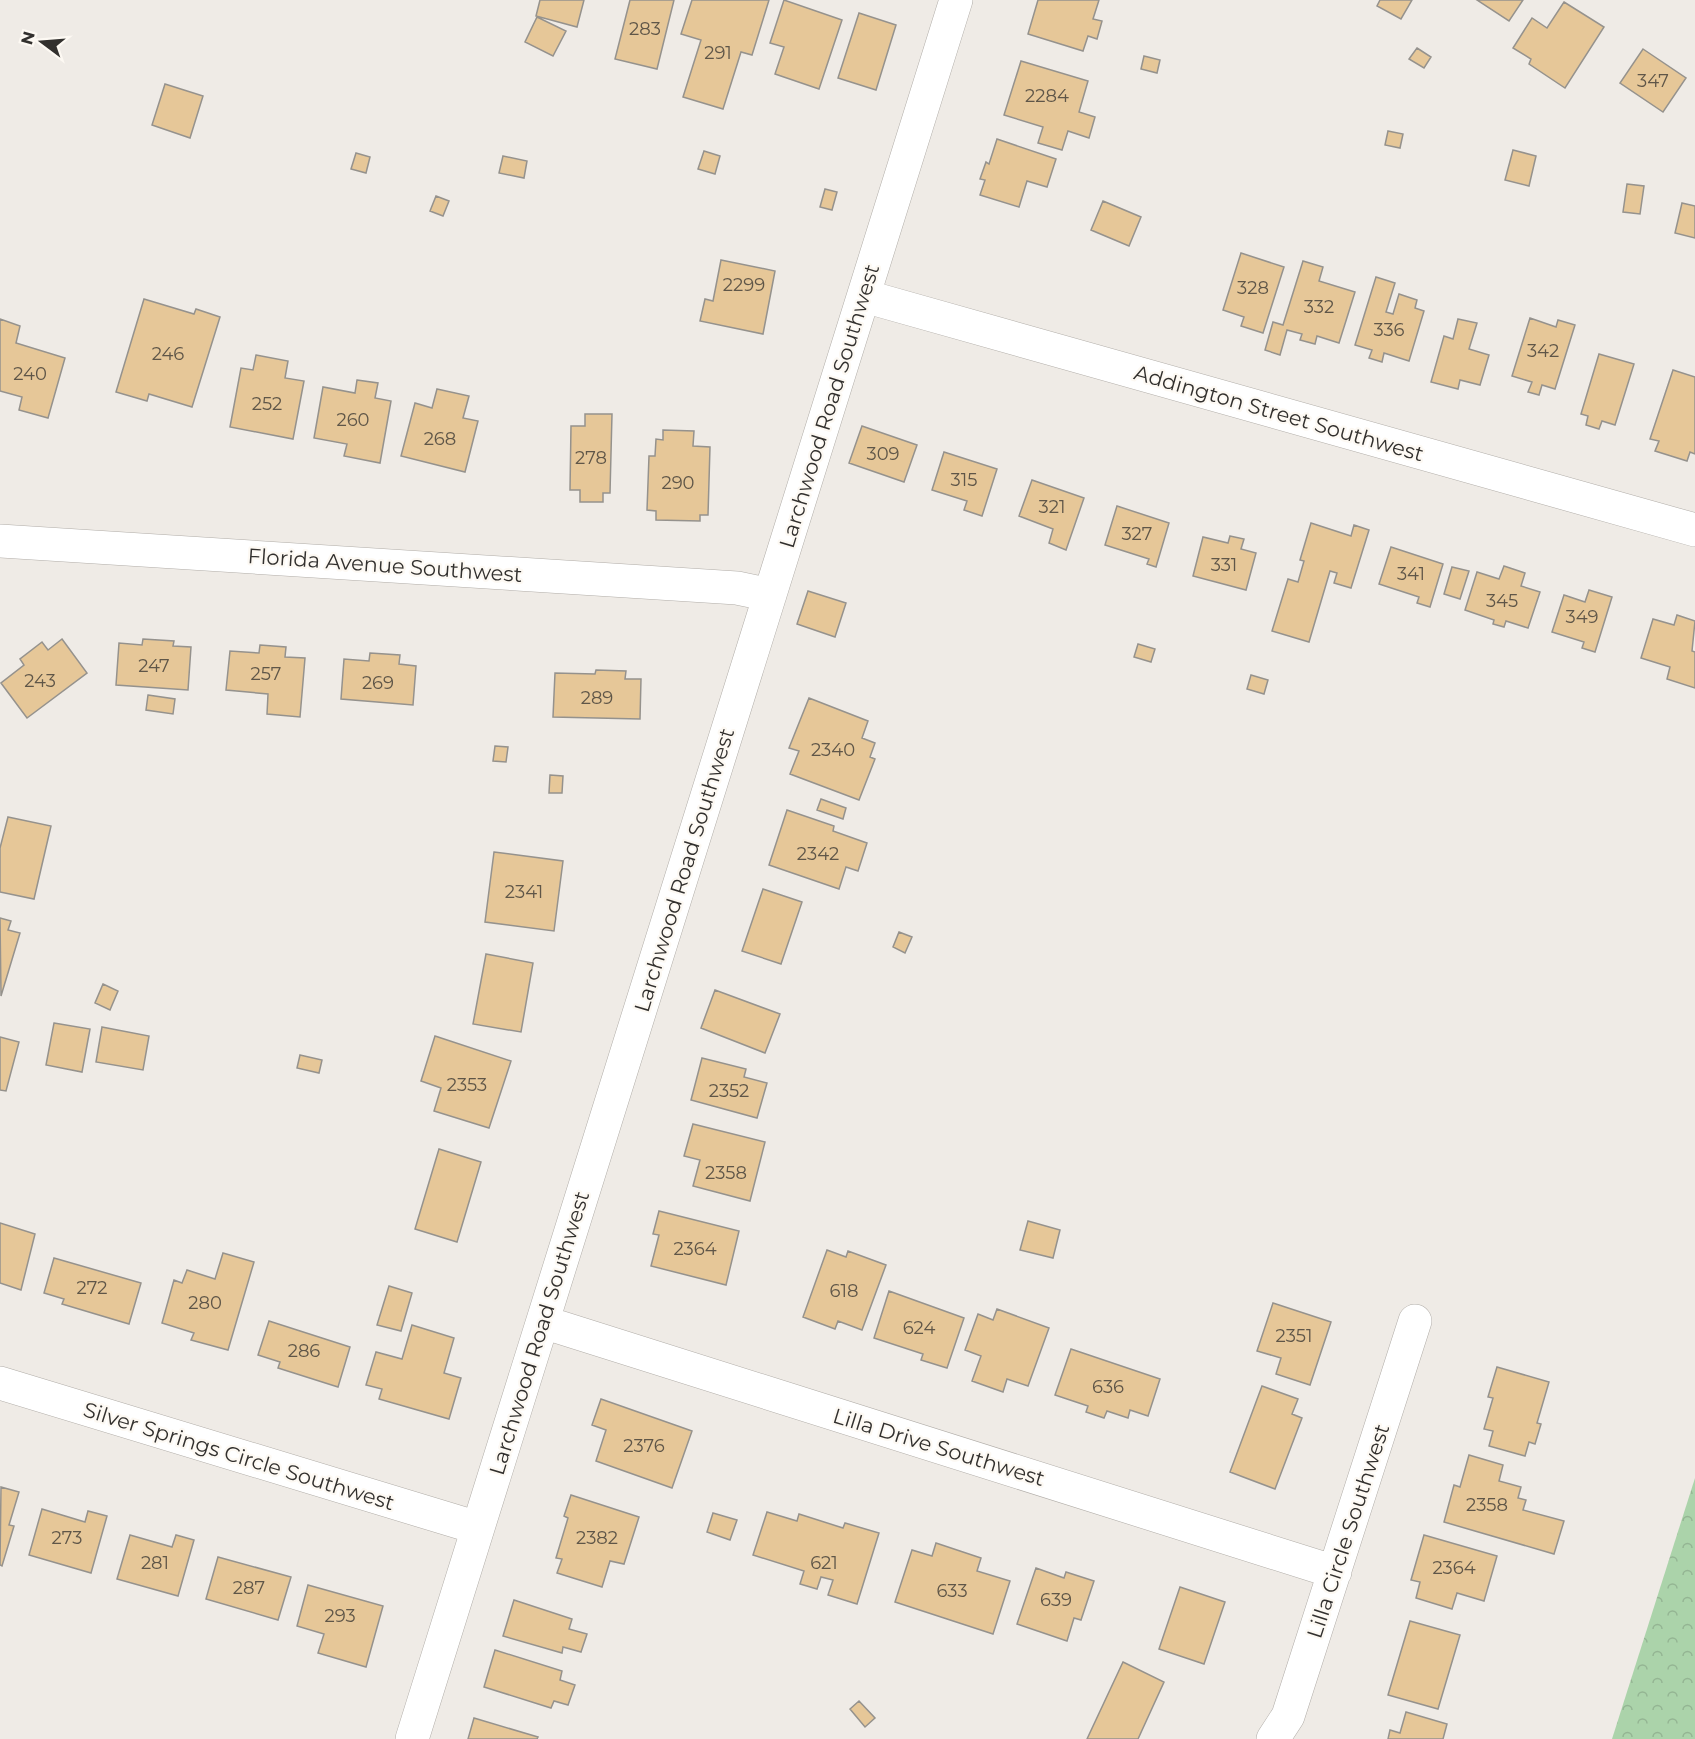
<svg xmlns="http://www.w3.org/2000/svg" width="1695" height="1739" font-family="Montserrat,sans-serif">
  <style>
    .forest { fill: url(#forest-crowns) }
    .building { fill: #e6c798; stroke: #95928d; stroke-width: 1.5 }
    .lines { fill: none; stroke-linecap: round; stroke-linejoin: round }
    .minor-casing { stroke: #b1ada8; stroke-width: 34 }
    .minor { stroke: #fff; stroke-width: 33 }
    .labels { text-anchor: middle; dominant-baseline: central; stroke-width: 4.5; stroke-linejoin: round; paint-order: stroke }
    .number-label { font-size: 18px; fill: #5f5648 }
    .street-label { font-size: 21px; fill: #32302e; stroke: #fdf9f3 }
  </style>
  <defs>
    <pattern id="forest-crowns" width="20" height="18" patternUnits="userSpaceOnUse" patternTransform="scale(1.5)"><rect width="20" height="18" fill="#abd3aa"/><path d="M2 6a3 3 0 1 1 6 0M12 15a3 3 0 1 1 6 0" fill="none" stroke="#94b593"/></pattern>
  </defs>
  <rect width="100%" height="100%" fill="#efebe6"/>
  <!-- forest -->
  <path class="forest" d="M1695,1478v261h-83z"/>
  <!-- building -->
  <path class="building" d="M540,0h44l-7,27 -41,-11z
    M630,0h44l-17,69 -42,-10z
    M692,0h77l-17,55 -11,-3 -18,57 -40,-12 18,-57 -20,-6z
    M784,0l58,20 -23,69 -44,-15 9,-27 -14,-4z
    M1038,0h61l-6,19 9,2 -5,18 -9,-3 -5,15 -55,-17z
    M1380,0h32l-11,19 -24,-13z
    M1477,0h46l-14,21z
    M1564,2l40,25 -39,61 -36,-24 2,-5 -18,-11 19,-30 15,10z
    M859,13l37,12 -20,65 -38,-12z
    M537,17l29,14 -13,25 -28,-14z
    M1417,48l14,9 -7,11 -15,-9z
    M1643,49l43,29 -23,34 -43,-29z
    M1144,56l16,4 -3,13 -16,-4z
    M1021,61l67,20 -9,31 16,5 -6,21 -21,-7 -6,19 -24,-7 5,-16 -39,-12z
    M165,84l38,12 -13,42 -38,-13z
    M1388,131l15,3 -3,14 -15,-3z
    M997,139l59,20 -9,28 -20,-6 -8,26 -39,-12 5,-15 -5,-1 6,-17 3,2z
    M1513,150l23,6 -7,30 -24,-6z
    M704,151l16,5 -5,18 -17,-5z
    M356,153l14,4 -4,16 -15,-4z
    M503,156l24,5 -3,17 -25,-5z
    M1627,184l17,2 -4,28 -17,-2z
    M825,189l12,3 -5,18 -12,-3z
    M436,196l13,5 -6,15 -13,-5z
    M1103,201l38,16 -12,29 -38,-16z
    M1682,203l13,3v32l-20,-5z
    M1241,253l43,14 -21,66 -22,-7 3,-9 -21,-7z
    M721,260l54,11 -12,63 -63,-13 5,-22 8,2z
    M1303,261l20,6 -4,14 36,11 -16,51 -22,-7 -2,8 -15,-4 2,-6 -15,-4 -7,25 -15,-5 8,-28 10,3z
    M1376,277l19,6 -9,29 7,2 6,-20 18,6 -2,8 9,3 -15,50 -25,-8 -2,9 -13,-4 3,-8 -17,-5z
    M144,299l50,15 2,-5 24,8 -28,90 -43,-13 -2,7 -31,-9z
    M1530,318l26,9 2,-7 17,5 -20,64 -13,-4 -3,10 -11,-3 4,-10 -20,-6z
    M0,319l20,7 -4,17 49,15 -17,60 -29,-8 3,-13 -22,-6z
    M1458,319l19,4 -8,26 20,6 -9,30 -20,-5 -2,9 -27,-7 13,-46 9,3z
    M1599,354l35,10 -19,61 -13,-4 -3,8 -13,-4 2,-9 -7,-2z
    M256,355l32,6 -3,17 19,3 -11,58 -63,-12 11,-59 12,2z
    M1673,370l22,7v77l-5,-2 -3,9 -32,-10 4,-10 -9,-2z
    M357,380l21,3 -3,15 16,3 -11,62 -36,-7 3,-12 -33,-6 9,-51 32,6z
    M437,389l32,7 -6,22 15,3 -13,51 -64,-16 14,-53 17,5z
    M585,414h27l-2,79h-7v9h-23v-12h-10l1,-64h14z
    M862,426l55,19 -13,37 -55,-19z
    M663,430l31,1 -1,15 17,1 -2,68h-8v6l-44,-1v-9l-9,-1 2,-54h6l1,-17 7,1z
    M944,452l53,17 -15,47 -18,-6 3,-9 -35,-11z
    M1032,480l52,18 -18,52 -17,-7 4,-14 -34,-13z
    M1117,506l52,17 -13,44 -9,-3 2,-5 -44,-14z
    M1311,523l40,13 3,-11 15,5 -18,58 -17,-5 3,-10 -7,-2 -21,71 -37,-11 16,-52 10,3 6,-21 -4,-1z
    M1230,536l14,3 -3,10 15,4 -10,37 -53,-14 10,-39 25,6z
    M1391,547l52,17 -13,43 -13,-4 2,-6 -40,-13z
    M1504,566l21,7 -4,13 19,6 -12,36 -22,-7 -2,6 -11,-3 1,-4 -29,-10 12,-38 22,7z
    M1452,567l17,4 -9,28 -16,-5z
    M1589,590l23,7 -17,55 -13,-4 2,-6 -32,-10 12,-37 21,7z
    M808,591l38,12 -11,34 -38,-13z
    M1677,615l18,6 -3,30 3,1v36l-28,-9 3,-12 -29,-9 12,-39 21,6z
    M62,639l25,34 -60,45 -26,-35 23,-18 -4,-6 22,-17 6,8z
    M143,639l31,2 -1,5 18,1 -3,43 -72,-5 3,-42 23,2z
    M1138,644l17,5 -4,13 -17,-5z
    M260,645l26,2 -1,10 20,1 -5,59 -33,-3 1,-20 -42,-4 4,-39 29,2z
    M370,653l30,2 -1,9 17,2 -3,39 -72,-6 3,-40 25,2z
    M596,670l30,1 -1,8h16l-1,40 -87,-2 2,-44 40,1z
    M1251,675l17,5 -4,14 -17,-5z
    M148,695l27,4 -2,15 -27,-4z
    M809,698l59,23 -6,17 13,5 -5,14 5,2 -16,41 -69,-26 9,-23 -10,-3z
    M495,746l13,1 -2,15 -13,-1z
    M550,775l13,1 -1,17h-13z
    M821,799l25,9 -3,11 -26,-9z
    M787,810l47,16 -1,5 34,12 -9,28 -12,-4 -7,22 -70,-24z
    M8,817l43,9 -17,73 -34,-7v-44z
    M494,852l69,9 -9,70 -69,-9z
    M763,889l39,13 -21,62 -39,-13z
    M0,918l11,3 -3,9 12,3 -19,63z
    M899,932l13,5 -7,16 -12,-6z
    M486,954l47,9 -12,69 -48,-8z
    M103,984l15,7 -8,19 -15,-7z
    M715,990l65,24 -15,39 -64,-25z
    M54,1023l36,6 -8,43 -36,-7z
    M102,1027l47,9 -6,34 -47,-8z
    M435,1036l76,25 -22,67 -55,-17 7,-23 -20,-7z
    M0,1037l19,5 -13,49 -6,-1z
    M300,1055l22,5 -3,13 -22,-5z
    M702,1058l44,11 -2,8 23,6 -10,35 -66,-18z
    M693,1124l72,18 -15,59 -57,-15 7,-26 -16,-4z
    M439,1149l42,13 -24,80 -42,-13z
    M659,1211l80,20 -13,54 -75,-19 8,-31 -6,-1z
    M1028,1221l32,9 -7,28 -33,-8z
    M0,1223l35,11 -14,56 -21,-7z
    M827,1250l19,7 2,-6 38,14 -24,65 -24,-9 -3,8 -32,-12z
    M223,1253l31,9 -26,88 -37,-10 3,-7 -32,-10 12,-43 8,3 5,-13 28,9z
    M54,1258l87,25 -12,41 -67,-20 2,-5 -20,-6z
    M389,1286l23,7 -11,38 -24,-6z
    M889,1291l75,27 -17,50 -26,-8 2,-6 -49,-16z
    M1273,1303l58,19 -21,63 -34,-11 5,-16 -24,-7z
    M997,1309l52,19 -21,58 -21,-7 -4,13 -31,-11 9,-25 -16,-6 13,-36 15,6z
    M269,1321l81,26 -12,40 -60,-19 2,-6 -22,-7z
    M412,1325l42,13 -10,35 17,5 -12,41 -70,-20 3,-10 -16,-4 10,-33 26,7z
    M1071,1349l89,30 -12,37 -18,-6 -2,8 -21,-7 -3,7 -18,-6 2,-6 -33,-11z
    M1497,1367l52,15 -12,41 4,1 -6,20 -6,-2 -4,14 -36,-10 4,-15 -9,-2 9,-31 -5,-1z
    M1262,1386l36,13 -6,15 10,4 -27,71 -45,-17z
    M601,1399l91,32 -20,57 -76,-27 10,-31 -14,-5z
    M1469,1455l34,10 -4,16 22,6 -3,11 8,2 -3,10 41,11 -10,33 -110,-32 10,-37 6,2z
    M1,1487l18,5 -10,33 5,1 -12,40 -2,-1z
    M571,1495l68,22 -15,47 -14,-3 -8,26 -45,-14 5,-14 -6,-1 12,-40 -4,-2z
    M42,1509l43,13 3,-11 19,5 -16,57 -62,-18z
    M767,1512l30,9 2,-7 44,14 2,-5 34,10 -22,71 -29,-9 5,-15 -12,-3 -4,12 -17,-5 4,-13 -51,-16z
    M713,1513l24,7 -7,20 -23,-8z
    M130,1535l42,12 4,-12 18,5 -16,56 -61,-17z
    M1424,1535l73,21 -13,45 -27,-8 -5,16 -36,-11 4,-16 -9,-2z
    M936,1543l45,15 -4,13 33,10 -17,53 -98,-32 17,-52 20,6z
    M218,1557l73,20 -13,43 -72,-21z
    M1036,1568l28,10 2,-6 28,9 -13,39 -7,-2 -7,23 -50,-17z
    M308,1585l75,21 -17,61 -48,-14 6,-19 -27,-8z
    M1180,1587l45,15 -21,62 -45,-15z
    M514,1600l58,19 -3,10 18,5 -6,18 -18,-5 -1,6 -59,-17z
    M1410,1621l50,14 -22,74 -50,-14z
    M495,1650l67,21 -2,9 15,5 -7,20 -14,-4 -3,7 -67,-21z
    M1123,1662l41,20 -26,57h-51z
    M859,1701l16,17 -10,9 -15,-18z
    M1406,1712l41,12 -4,15h-55l2,-9 10,3z
    M474,1718l64,19 -1,2h-69z"/>
  <g class="lines">
    <!-- minor casing -->
    <g class="minor-casing">
      <path id="minor" d="M864,296l831,234
        M0,541l737,47 33,7
        M543,1322l792,250
        M0,1383l478,145
        M412,1739l544,-1739
        M1273,1739l15,-23 127,-395"/>
    </g>
    <!-- minor -->
    <use href="#minor" class="minor"/>
  </g>
  <g class="labels">
    <!-- number labels -->
    <g class="number-label">
      <text x="645" y="29">283</text>
      <text x="718" y="53">291</text>
      <text x="1653" y="81">347</text>
      <text x="1047" y="96">2284</text>
      <text x="744" y="285">2299</text>
      <text x="1253" y="288">328</text>
      <text x="1319" y="307">332</text>
      <text x="1389" y="330">336</text>
      <text x="1543" y="351">342</text>
      <text x="168" y="354">246</text>
      <text x="30" y="374">240</text>
      <text x="267" y="404">252</text>
      <text x="353" y="420">260</text>
      <text x="440" y="439">268</text>
      <text x="883" y="454">309</text>
      <text x="591" y="458">278</text>
      <text x="964" y="480">315</text>
      <text x="678" y="483">290</text>
      <text x="1052" y="507">321</text>
      <text x="1137" y="534">327</text>
      <text x="1224" y="565">331</text>
      <text x="1411" y="574">341</text>
      <text x="1502" y="601">345</text>
      <text x="1582" y="617">349</text>
      <text x="154" y="666">247</text>
      <text x="266" y="674">257</text>
      <text x="40" y="681">243</text>
      <text x="378" y="683">269</text>
      <text x="597" y="698">289</text>
      <text x="833" y="750">2340</text>
      <text x="818" y="854">2342</text>
      <text x="524" y="892">2341</text>
      <text x="467" y="1085">2353</text>
      <text x="729" y="1091">2352</text>
      <text x="726" y="1173">2358</text>
      <text x="695" y="1249">2364</text>
      <text x="92" y="1288">272</text>
      <text x="844" y="1291">618</text>
      <text x="205" y="1303">280</text>
      <text x="919" y="1328">624</text>
      <text x="1294" y="1336">2351</text>
      <text x="304" y="1351">286</text>
      <text x="1108" y="1387">636</text>
      <text x="644" y="1446">2376</text>
      <text x="1487" y="1505">2358</text>
      <text x="67" y="1538">273</text>
      <text x="597" y="1538">2382</text>
      <text x="155" y="1563">281</text>
      <text x="824" y="1563">621</text>
      <text x="1454" y="1568">2364</text>
      <text x="249" y="1588">287</text>
      <text x="952" y="1591">633</text>
      <text x="1056" y="1600">639</text>
      <text x="340" y="1616">293</text>
    </g>
    <!-- street labels -->
    <g class="street-label">
      <text transform="translate(829 406) rotate(-73)">Larchwood Road Southwest</text>
      <text transform="translate(1279 413) rotate(16)">Addington Street Southwest</text>
      <text transform="translate(385 565) rotate(4)">Florida Avenue Southwest</text>
      <text transform="translate(684 870) rotate(-73)">Larchwood Road Southwest</text>
      <text transform="translate(539 1333) rotate(-73)">Larchwood Road Southwest</text>
      <text transform="translate(939 1447) rotate(17)">Lilla Drive Southwest</text>
      <text transform="translate(239 1456) rotate(17)">Silver Springs Circle Southwest</text>
      <text transform="translate(1348 1531) rotate(-72)">Lilla Circle Southwest</text>
    </g>
  </g>
  <!-- north arrow -->
  <g transform="translate(42 42) rotate(286)" stroke="#fdf9f3" stroke-width="4.5" paint-order="stroke">
  <path d="M0-4.5L10 22L0 15L-10 22Z" fill="#32302e"/>
  <text y="-9" font-size="16" font-weight="bold" text-anchor="middle" fill="#32302e">N</text>
  </g>
</svg>
